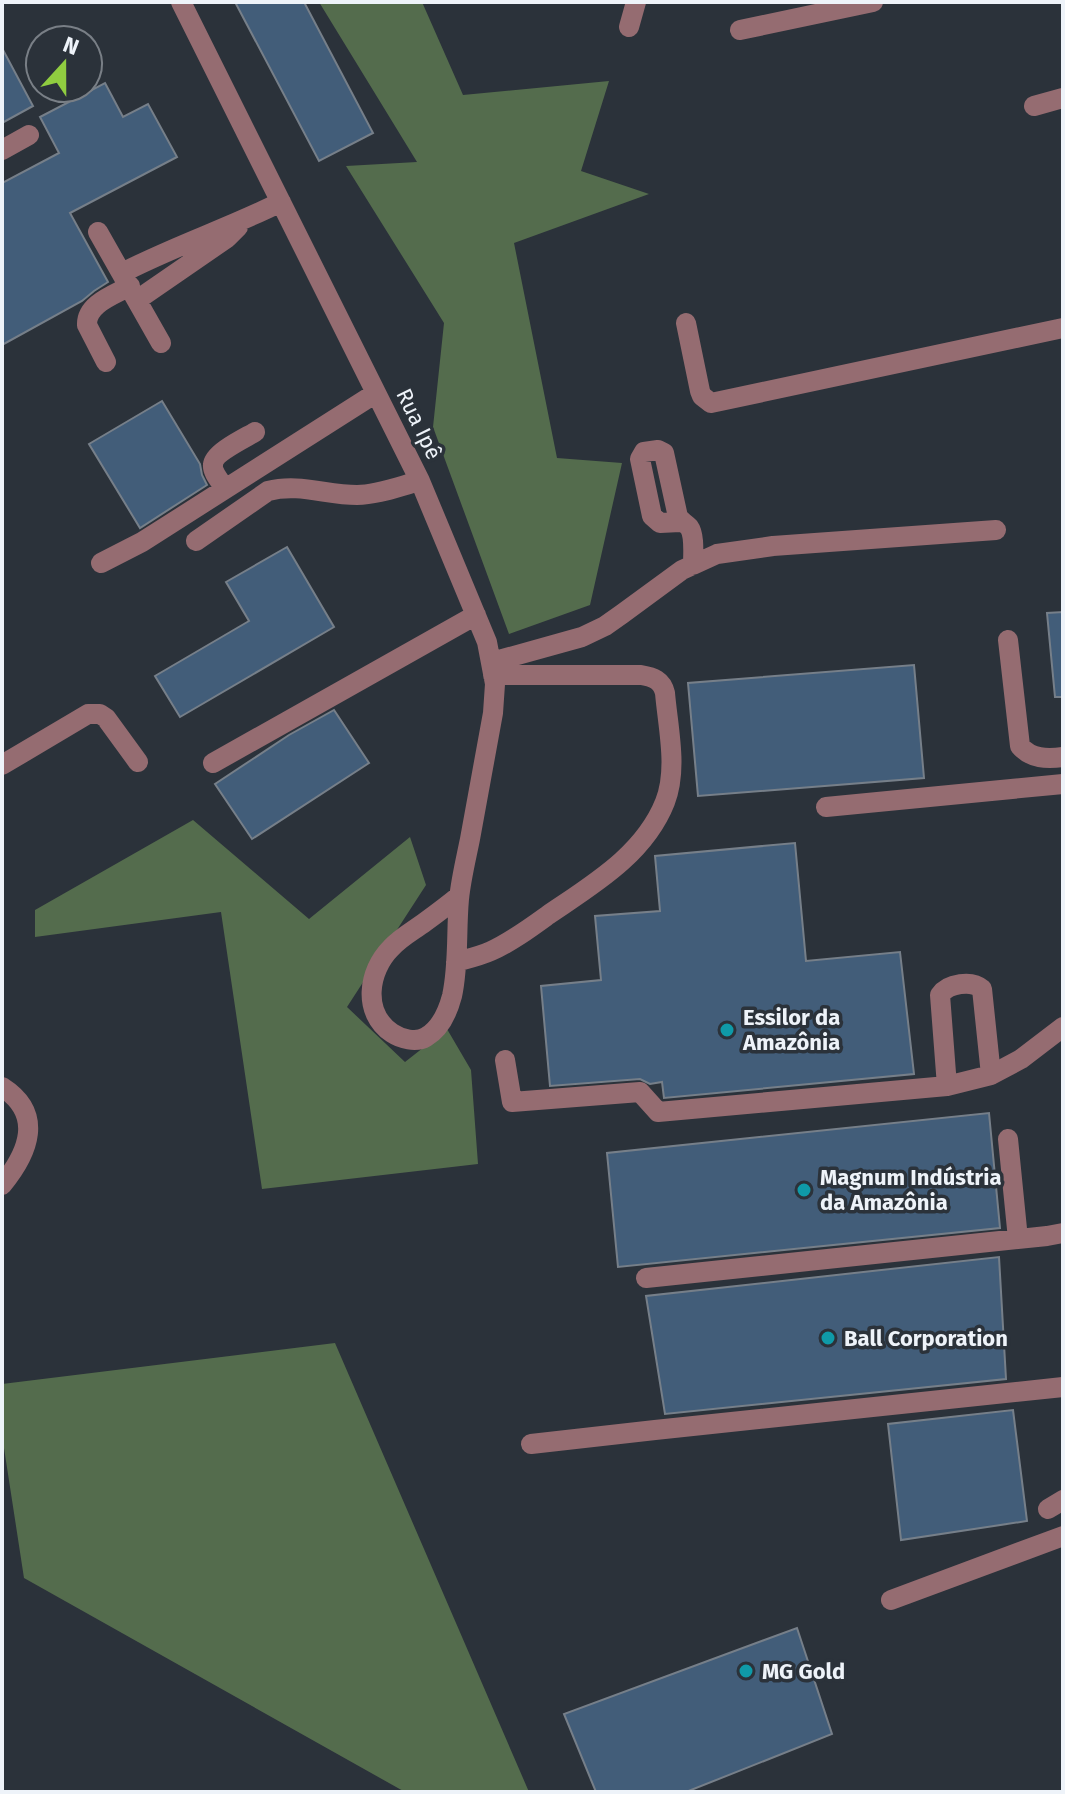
<svg xmlns="http://www.w3.org/2000/svg" width="1065" height="1794" font-family="'Fira Sans',sans-serif">
  <style>
    .forest { fill: #546c4d }
    .building { fill: #425d79; stroke: #767f89; stroke-width: 2 }
    .lines { fill: none; stroke-linecap: round; stroke-linejoin: round }
    .minor { stroke: #956c71; stroke-width: 20 }
    .culture-dot { fill: #0f9aa8; stroke: #2b323a; stroke-width: 3 }
    .labels { text-anchor: middle; dominant-baseline: central; stroke-width: 7; stroke-linejoin: round; paint-order: stroke }
    .street-label { font-size: 22px; fill: #eef3f9; stroke: #2b323a }
    .poi-label { font-size: 22px; font-weight: bold; fill: #eef3f9; stroke: #2b323a; text-anchor: start }
  </style>
  <rect width="100%" height="100%" fill="#2b323a"/>
  <!-- forest -->
  <path class="forest" d="M319,2h103l41,93 146,-14 -28,90 68,23 -135,49 43,215 65,5 -32,142 -81,29 -76,-207 11,-104 -98,-157 71,-4z
    M193,820l116,99 101,-82 16,48 -79,122 58,55 42,-33 24,41 7,94 -216,25 -41,-277 -186,25v-27z
    M335,1343l194,449h-124l-381,-214 -22,-143v-51z"/>
  <!-- building -->
  <path class="building" d="M235,2h69l69,131 -54,28z
    M2,48l31,58 -31,17z
    M105,83l18,34 25,-13 29,53 -107,56 38,69 -14,9 -12,10 -80,44v-162l57,-30 -19,-36z
    M162,401l38,63 2,11 5,10 -67,43 -51,-84z
    M287,547l47,80 -154,90 -25,-41 94,-55 -23,-39z
    M1063,612v85h-8l-8,-84z
    M914,665l10,113 -226,18 -10,-113z
    M334,710l35,53 -117,76 -37,-55 74,-49z
    M795,843l11,118 94,-9 14,122 -250,24 -2,-16 -12,2 -10,-5 -90,7 -9,-100 60,-6 -6,-64 65,-5 -5,-55z
    M989,1113l11,115 -382,39 -11,-114z
    M999,1257l7,122 -341,35 -19,-118z
    M1013,1410l14,111 -126,19 -13,-116z
    M797,1628l35,106 -146,58h-90l-32,-78z"/>
  <g class="lines">
    <!-- minor -->
    <path class="minor" d="M181,2l239,479 67,161 8,42 -2,29c-8,42 -15,84 -23,126 -4,20 -9,40 -11,60 -3,32 0,66 -7,97 -4,15 -12,33 -26,41 -10,6 -25,2 -34,-4 -30,-20 -24,-62 -1,-85 10,-11 22,-17 34,-26 11,-8 23,-17 34,-26
      M629,27l7,-25
      M740,30l133,-28
      M1034,106l29,-8
      M2,150l27,-15
      M98,232l63,111
      M122,273c52,-27 107,-45 159,-71
      M137,300l90,-62 11,-11
      M686,323l14,68 2,5 9,7 352,-75
      M106,362l-19,-37c-1,-21 27,-30 43,-39
      M225,489c-3,-6 -13,-16 -12,-24 0,-12 32,-27 42,-33
      M680,522l-20,1 -8,-7 -12,-57 4,-7 14,-2 6,3 14,64c3,4 7,6 11,10 6,8 4,28 4,38
      M196,541l72,-50c31,-8 58,4 89,4 21,0 43,-9 63,-14
      M101,563l41,-21 234,-149
      M1008,640l12,106c11,13 27,13 43,11
      M492,662l90,-25 23,-11 17,-12 60,-44 35,-16 56,-8 223,-16
      M213,763l263,-148
      M2,765l86,-51h12l6,4 32,44
      M826,807l237,-23
      M456,962c11,-3 24,-6 35,-11 20,-9 39,-23 57,-36 44,-30 96,-60 117,-113 13,-33 3,-74 0,-109 -3,-13 -12,-16 -24,-18h-148
      M505,1060l7,42 128,-10 18,20 289,-26 44,-11 30,-16 42,-32
      M947,1086l-7,-91c8,-12 32,-15 42,-6l9,86
      M2,1087c42,27 27,65 0,98
      M1008,1139l10,100
      M646,1278l401,-42 16,-3
      M531,1444l124,-14 408,-43
      M1048,1509l15,-9
      M891,1600l172,-64"/>
  </g>
  <!-- markers -->
  <g class="culture-dot">
    <circle cx="727" cy="1030" r="8"/>
    <circle cx="804" cy="1190" r="8"/>
    <circle cx="828" cy="1338" r="8"/>
    <circle cx="746" cy="1671" r="8"/>
  </g>
  <g class="labels">
    <!-- street labels -->
    <g class="street-label">
      <text transform="translate(419 424) rotate(64)">Rua Ipê</text>
    </g>
    <!-- poi labels -->
    <g class="poi-label">
      <text x="743" y="1017">Essilor da<tspan x="743" dy="25">Amazônia</tspan></text>
      <text x="820" y="1177">Magnum Indústria<tspan x="820" dy="25">da Amazônia</tspan></text>
      <text x="844" y="1338">Ball Corporation</text>
      <text x="762" y="1671">MG Gold</text>
    </g>
  </g>
  <!-- border -->
  <rect width="1065" height="1794" fill="none" stroke="#eef3f9" stroke-width="8"/>
  <!-- north arrow -->
  <g transform="translate(64 64) rotate(21)"><circle r="38" fill="#2b323a" stroke="#797f86" stroke-width="2"/>
  <path d="M0-6L14 30L0 20L-14 30Z" fill="#90cd40"/>
  <text y="-12" font-size="22" font-weight="bold" text-anchor="middle" fill="#eef3f9">N</text>
  </g>
</svg>
